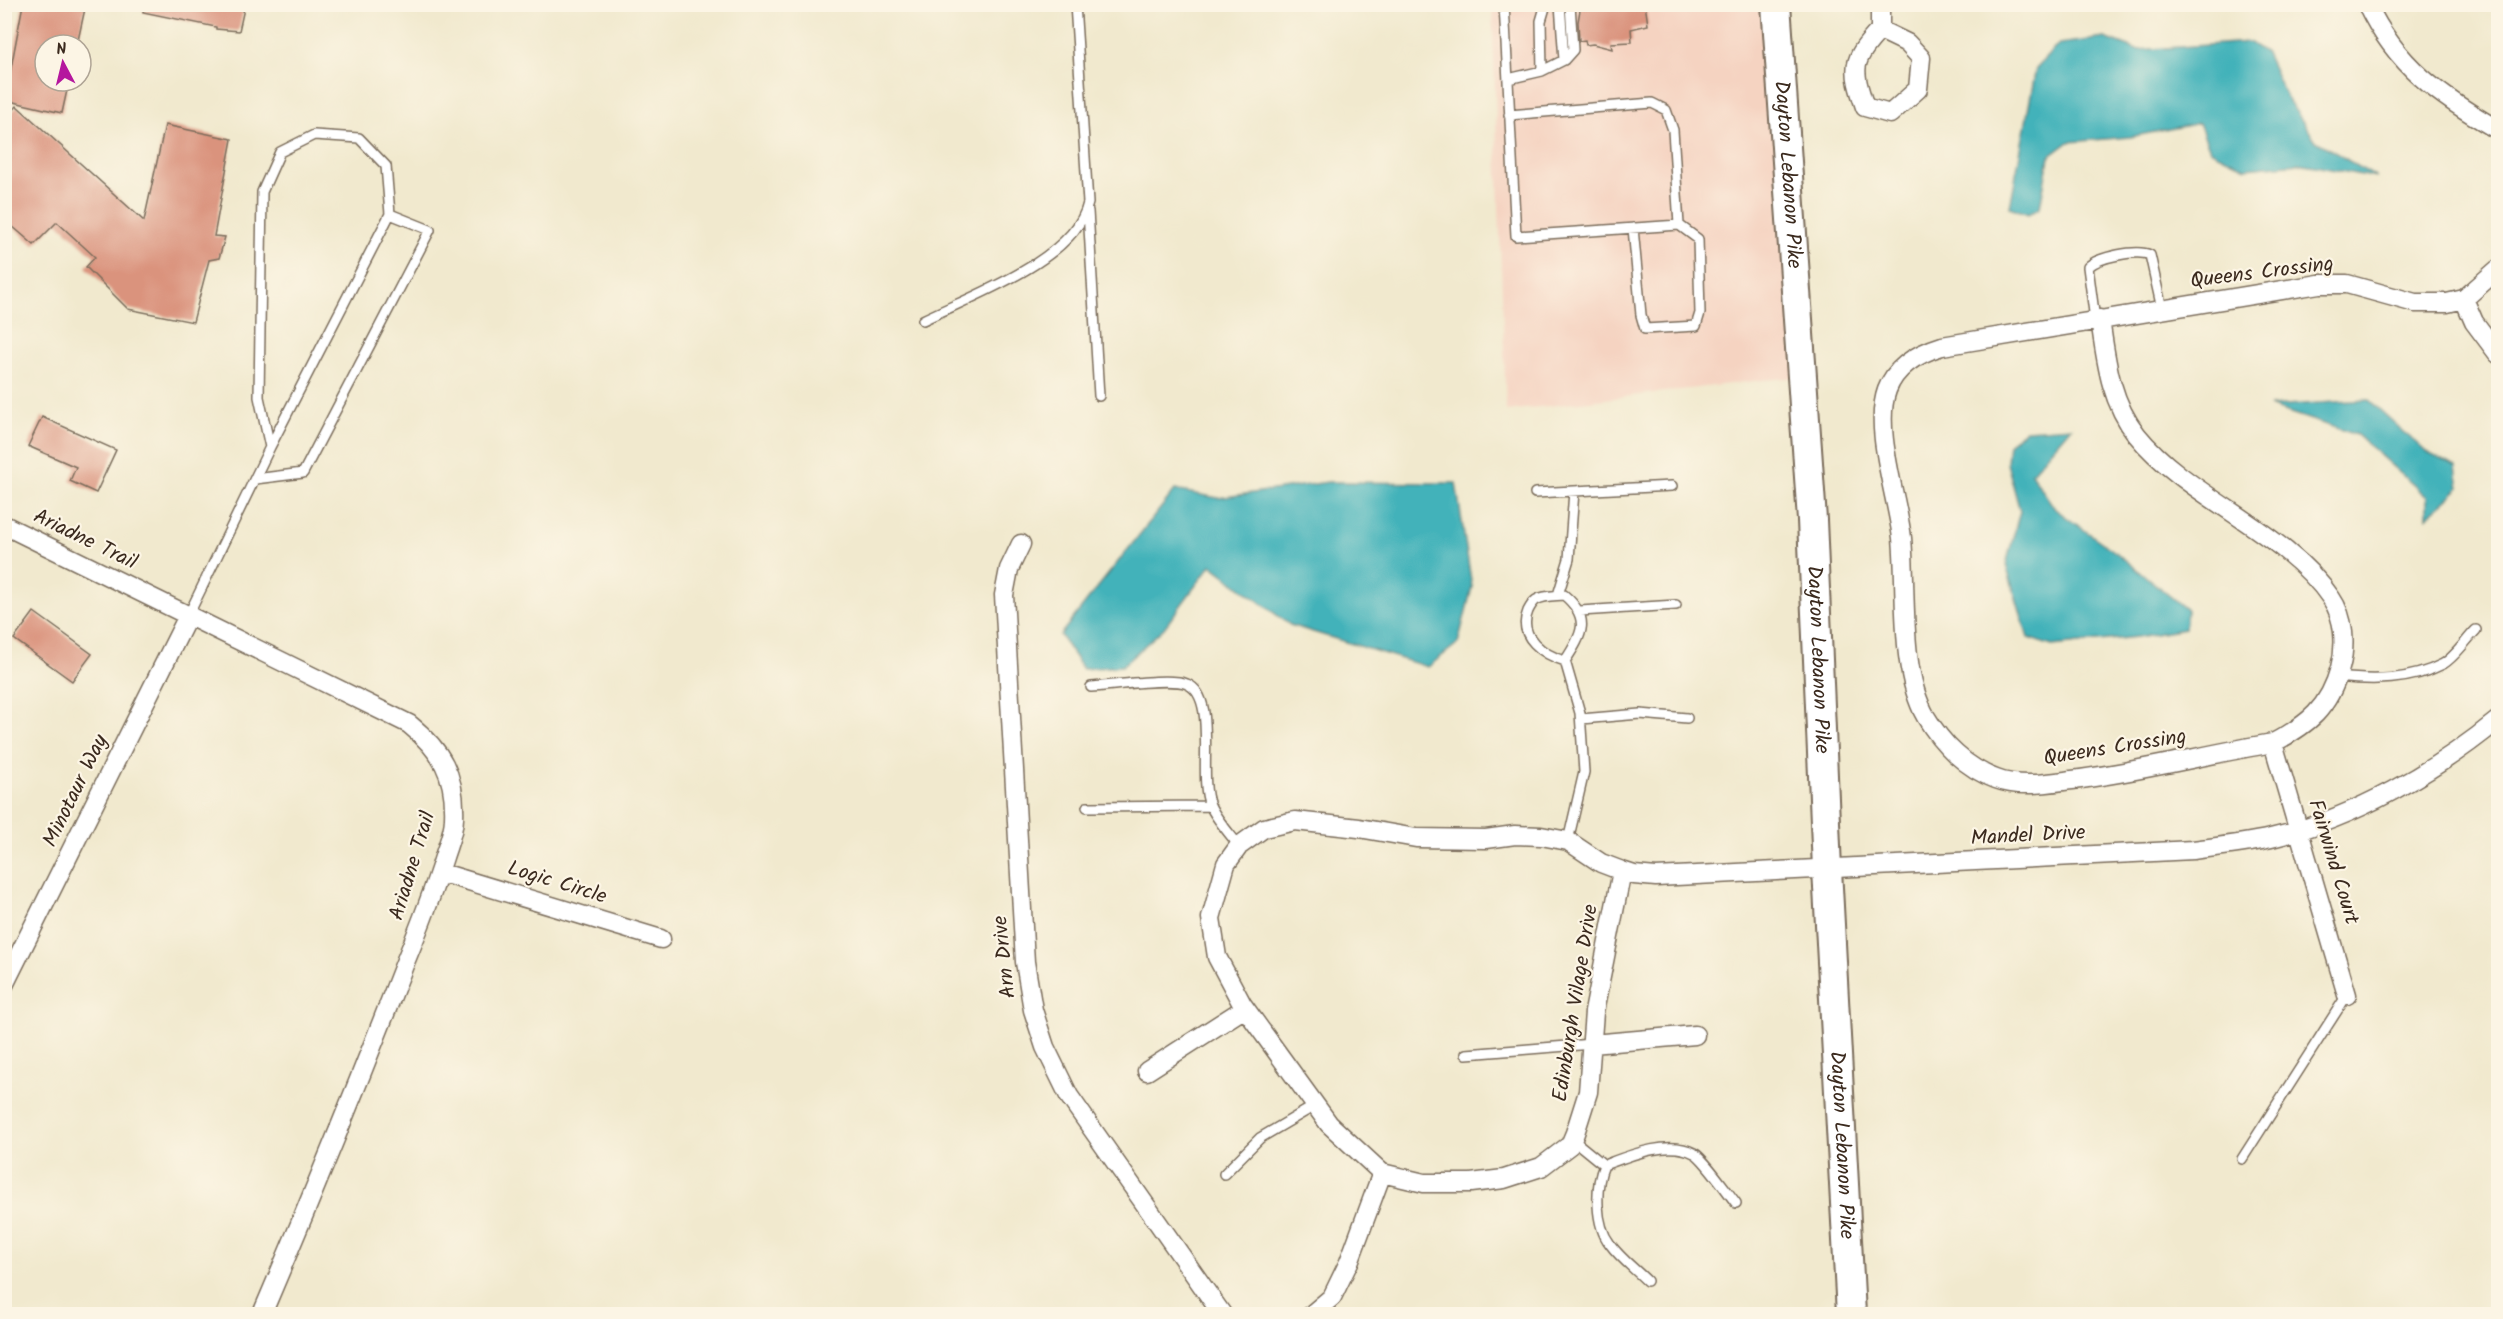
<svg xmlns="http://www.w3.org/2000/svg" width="2503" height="1319" font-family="Kalam,sans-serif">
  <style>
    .built { fill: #f5d3c1 }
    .water { fill: #42b2ba; stroke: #3e6e6c; stroke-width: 1.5 }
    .building { fill: #da937d }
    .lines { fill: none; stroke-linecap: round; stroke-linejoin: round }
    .lane-casing { stroke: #7b6d5c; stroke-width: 12 }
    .street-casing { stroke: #7b6d5c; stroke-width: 21 }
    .primary-casing { stroke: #7b6d5c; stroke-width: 32 }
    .lane { stroke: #fff; stroke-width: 9 }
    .street { stroke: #fff; stroke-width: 18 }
    .primary { stroke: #fff; stroke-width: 28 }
    .labels { text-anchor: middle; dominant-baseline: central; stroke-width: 4.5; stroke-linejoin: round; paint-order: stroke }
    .street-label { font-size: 21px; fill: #3b2a1e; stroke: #fcf5e5 }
  </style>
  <rect width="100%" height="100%" fill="#fcf5e5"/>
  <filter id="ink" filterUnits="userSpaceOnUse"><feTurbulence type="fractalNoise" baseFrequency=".0167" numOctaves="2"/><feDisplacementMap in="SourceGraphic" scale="12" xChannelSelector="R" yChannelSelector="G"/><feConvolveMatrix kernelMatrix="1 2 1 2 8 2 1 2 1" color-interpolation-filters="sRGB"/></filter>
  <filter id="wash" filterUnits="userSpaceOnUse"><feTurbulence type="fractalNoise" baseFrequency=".008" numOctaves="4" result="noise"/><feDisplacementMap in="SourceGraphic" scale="24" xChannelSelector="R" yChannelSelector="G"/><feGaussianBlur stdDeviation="1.35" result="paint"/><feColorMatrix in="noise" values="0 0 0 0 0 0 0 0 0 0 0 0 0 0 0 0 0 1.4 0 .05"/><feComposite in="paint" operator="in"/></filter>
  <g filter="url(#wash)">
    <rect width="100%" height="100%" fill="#f1e9ce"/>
    <!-- built -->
    <path class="built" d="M1492,5h287l23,372 -39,3 -257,31z"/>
    <!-- water -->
    <path class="water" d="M2105,38l32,12 112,-8 17,11 20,44 30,44 61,37 -78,-15 -53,5 -36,-18 -11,-27 -69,14 -61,5 -20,15 -9,50 -12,7 -18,-7 26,-139 23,-24z
      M2369,400l57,52 30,15 3,21 -32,29v-20l-70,-62 -88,-29z
      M2071,427l-40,46 24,36 63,45 69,56 -2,19 -48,8 -85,9 -24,-8 -22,-73 14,-54 -13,-48 2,-20 17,-13z
      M1328,482l128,1 16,104 -14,56 -30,24 -138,-42 -79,-60 -47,63 -42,38 -39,3 -23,-34 115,-145 43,8z"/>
    <g id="blocks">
      <!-- building -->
      <path class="building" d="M23,4h63l-9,41h-32v36h24l-7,32 -57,-13z
        M144,4h101l-6,27 -23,-2v-2l-73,-15z
        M1581,4h64l3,21 -17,4 1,13 -21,1 1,6 -19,-5 -7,1 -1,-5 -6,1 -1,-19z
        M17,106l127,115 21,-96 67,14 -18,97 11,1 -6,21 -10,2 -16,62 -65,-13 -42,-42 9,-10 -38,-35 -23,23 -30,-26v-99z
        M42,417l74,33 -20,43 -26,-12 6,-14 -48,-21z
        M34,612l58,42 -20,27 -58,-42z"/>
    </g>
  </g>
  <g filter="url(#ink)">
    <use href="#blocks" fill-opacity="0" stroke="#7b6d5c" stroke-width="1.5"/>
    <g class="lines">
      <!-- lane casing -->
      <g class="lane-casing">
        <path id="lane" d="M1504,4l12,232 163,-11 -6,-95 -7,-20 -14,-7 -143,12
          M1564,60l9,-10 -3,-46
          M1542,71l22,-11 -4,-56
          M1508,79l34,-8 -1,-50 5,-17
          M1088,211l11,185
          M1633,228l8,87 4,14 51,-3 4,-13 -2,-74 -19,-14
          M923,320c49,-24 153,-61 165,-117l-13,-199
          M2095,320l-7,-53c10,-10 49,-18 62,-12l12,54
          M255,479l48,-6 127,-243 -40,-16
          M1535,493l137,-7
          M1558,595l11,-36 5,-68
          M1580,611l96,-6
          M188,616l82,-169 -11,-50 3,-205 18,-40 34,-17 45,3 27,28 4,48 -120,233
          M1565,661c18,-27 26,-43 -1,-66 -9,1 -20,0 -28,5 -4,3 -6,7 -8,11 -11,26 16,44 37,50l15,52 4,59 -16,69
          M2338,677c35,4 72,4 105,-13 12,-7 23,-24 33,-34
          M1091,687c21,-1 80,-10 96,-3 32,13 10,92 23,121 6,14 20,29 29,41
          M1581,719l59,-5 47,4
          M1087,807l123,-1
          M1466,1054l126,-10
          M1572,1139l32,26c24,-9 65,-26 90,-12 9,4 34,40 42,50
          M2242,1159l105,-164
          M1604,1165c-9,21 -9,60 6,79 10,14 25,25 37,37
          M1224,1174l36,-36 56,-33"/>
      </g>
      <!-- street casing -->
      <g class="street-casing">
        <path id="street" d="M1880,4v26c-29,30 -28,39 -15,77l25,7 28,-25 3,-31 -14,-15 -27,-13
          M2367,4c29,62 74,93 131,126
          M2464,299l10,23 24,32
          M2100,319c6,41 10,82 37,116 51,63 149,96 194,163 14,20 15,48 9,70 -11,40 -31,56 -67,75 -67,11 -133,29 -201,37 -24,3 -53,8 -76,-1 -30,-11 -54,-35 -70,-62 -27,-47 -19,-126 -24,-179 -5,-42 -29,-110 -15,-148 9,-24 32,-37 55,-44l377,-62h28l68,19h32l17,-4 34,-30
          M4,525l405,199c32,26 47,51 45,94 0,13 -6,26 -10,39 -11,35 -24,69 -38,103 -46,119 -94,237 -144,354
          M1021,544l-12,25 -5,26 21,367 8,48 12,37 24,49 153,218
          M2273,743l74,252
          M1622,871l-28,141 -6,80 -13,41 -5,12 -29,22 -37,12 -33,4h-47l-42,-10 -53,-49 -87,-120 -25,-47 -6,-39 15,-54 13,-18 25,-18 31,-7 64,7 57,10 70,1 29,-4 26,1 27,5 33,22 21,8 12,4 22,2 537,-27c27,-4 55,-6 82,-13 79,-19 161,-66 223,-117
          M439,872l222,67
          M4,985l184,-369
          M1592,1044l103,-9
          M1147,1071l98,-63
          M1312,1314l20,-17 17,-35 33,-89"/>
      </g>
      <!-- primary casing -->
      <g class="primary-casing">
        <g id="primary">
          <path id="s1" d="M1776,4l36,516 15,349 24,445"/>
        </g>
      </g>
      <!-- lane -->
      <use href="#lane" class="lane"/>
      <!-- street -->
      <use href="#street" class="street"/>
      <!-- primary -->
      <use href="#primary" class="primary"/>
    </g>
  </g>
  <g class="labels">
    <!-- street labels -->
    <g class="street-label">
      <text stroke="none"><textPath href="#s1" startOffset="171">Dayton Lebanon Pike</textPath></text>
      <text transform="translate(2262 273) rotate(-7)">Queens Crossing</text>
      <text transform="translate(85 540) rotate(26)">Ariadne Trail</text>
      <text stroke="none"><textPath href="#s1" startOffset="657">Dayton Lebanon Pike</textPath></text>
      <text transform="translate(2115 748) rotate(-9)">Queens Crossing</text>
      <text transform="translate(76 791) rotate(-64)">Minotaur Way</text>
      <text transform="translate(2028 836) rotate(-3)">Mandel Drive</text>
      <text transform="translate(2333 862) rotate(73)">Fairwind Court</text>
      <text transform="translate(413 866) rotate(-73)">Ariadne Trail</text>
      <text transform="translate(557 883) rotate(17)">Logic Circle</text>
      <text transform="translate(1005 957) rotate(-96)">Arn Drive</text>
      <text transform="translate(1576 1003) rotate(-81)">Edinburgh Vilage Drive</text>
      <text stroke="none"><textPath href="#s1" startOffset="1143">Dayton Lebanon Pike</textPath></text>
    </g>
  </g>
  <!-- margin -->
  <rect width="2503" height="1319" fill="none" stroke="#fcf5e5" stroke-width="24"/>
  <!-- north arrow -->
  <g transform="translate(63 63) rotate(353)"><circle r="28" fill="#fcf5e5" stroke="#afa495" stroke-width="1.5"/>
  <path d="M0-4.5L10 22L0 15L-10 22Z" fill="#b5179e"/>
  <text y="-9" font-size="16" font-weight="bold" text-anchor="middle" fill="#3b2a1e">N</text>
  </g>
</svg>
